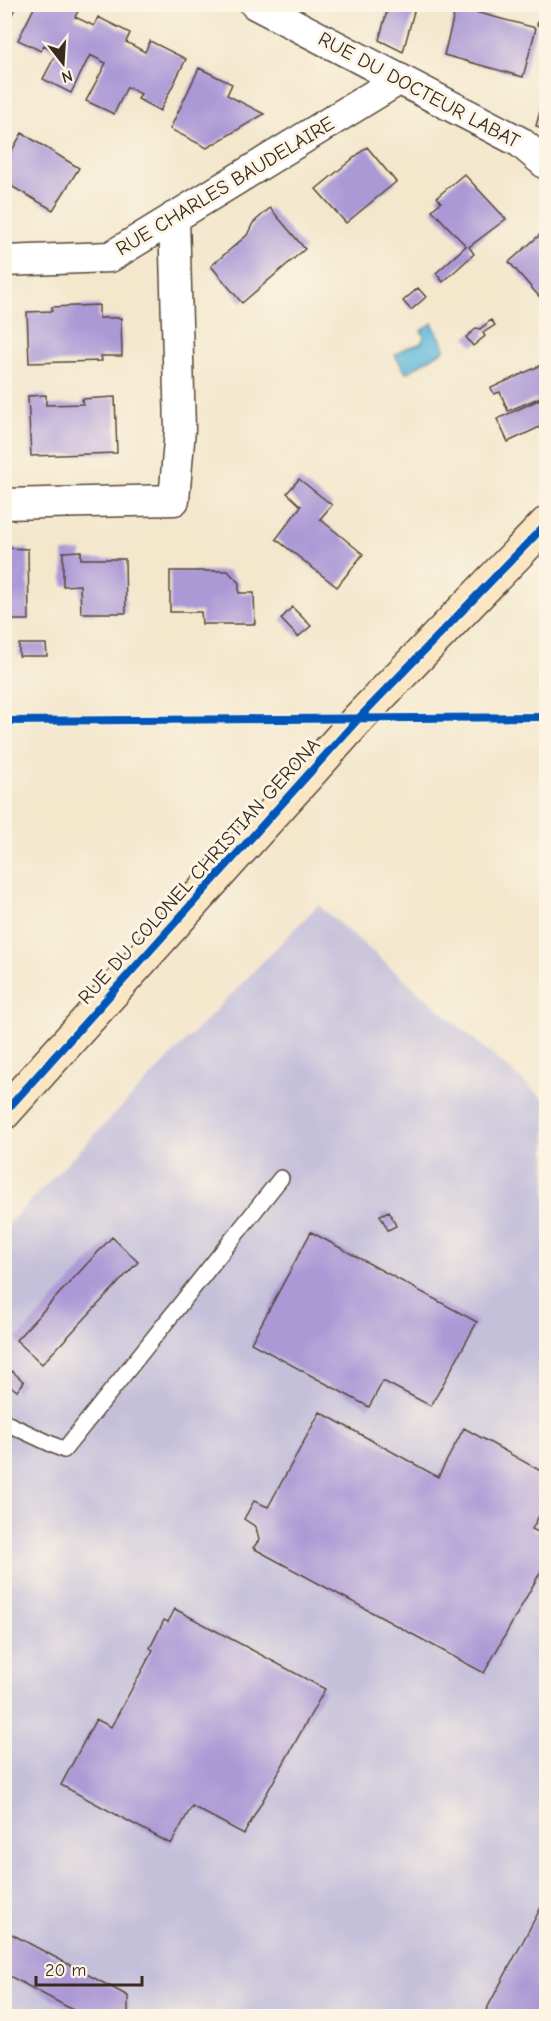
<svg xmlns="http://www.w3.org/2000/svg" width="551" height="2021" font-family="'Comic Neue',sans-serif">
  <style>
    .industrial { fill: #c5c0da }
    .water { fill: #5cb7da; stroke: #4c707c; stroke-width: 1.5 }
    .building { fill: #ab99d6 }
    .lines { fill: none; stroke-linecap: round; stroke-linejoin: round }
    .lane-casing { stroke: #574638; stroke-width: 18 }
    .street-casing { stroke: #574638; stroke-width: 33 }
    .secondary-casing { stroke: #574638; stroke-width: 36 }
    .lane { stroke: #fff; stroke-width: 15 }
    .street { stroke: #fff; stroke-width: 30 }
    .secondary { stroke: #fbe6c4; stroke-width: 33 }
    .cycleway-casing { stroke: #fcf5e5; stroke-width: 11 }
    .cycleway { stroke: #0057b8; stroke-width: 8 }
    .labels { text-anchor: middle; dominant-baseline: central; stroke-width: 6; stroke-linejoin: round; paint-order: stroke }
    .street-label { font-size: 20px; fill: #3b2a1e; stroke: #fcf5e5 }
  </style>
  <rect width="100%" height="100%" fill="#fcf5e5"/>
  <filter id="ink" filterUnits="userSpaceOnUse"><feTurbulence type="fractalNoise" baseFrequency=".0167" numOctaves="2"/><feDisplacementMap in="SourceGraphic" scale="12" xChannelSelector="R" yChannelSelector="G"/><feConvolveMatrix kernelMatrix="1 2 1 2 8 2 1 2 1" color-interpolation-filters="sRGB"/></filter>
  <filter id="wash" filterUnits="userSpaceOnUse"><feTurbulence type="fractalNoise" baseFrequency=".008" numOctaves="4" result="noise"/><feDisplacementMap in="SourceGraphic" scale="24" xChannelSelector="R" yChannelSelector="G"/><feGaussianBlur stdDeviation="1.35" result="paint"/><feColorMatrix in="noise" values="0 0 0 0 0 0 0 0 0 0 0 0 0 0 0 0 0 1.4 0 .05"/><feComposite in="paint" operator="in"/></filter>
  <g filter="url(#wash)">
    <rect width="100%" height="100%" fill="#f3e7cc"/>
    <!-- industrial -->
    <path class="industrial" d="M318,905l228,196v915h-541l-1,-788z"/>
    <!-- water -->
    <path class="water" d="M432,323l12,22v5l-38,23 -11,-18c4,-2 9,-7 14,-8 8,-3 12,0 15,-11l-3,-5z"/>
    <g id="blocks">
      <!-- building -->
      <path class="building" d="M5,4h12l-12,25z
        M36,4h39l5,3 -5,10 19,9 4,-9 32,16 -4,9 19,10 5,-11 36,18 -26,52 -22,-12 3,-5 -14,-7 -13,27 -28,-13 20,-38 -16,-8 -19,38 -28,-14 14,-27 -13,-7 -3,6 -23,-11z
        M389,4h27l-13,48 -24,-12z
        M542,4h4v23l-9,-2z
        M456,7l80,21 -13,49 -79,-22z
        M199,68l33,16 -5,11 37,19 -57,34 -37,-19z
        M546,89v40l-10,-3z
        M22,133l57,35 -26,42 -49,-28v-18z
        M367,147l29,35 -50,41 -30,-34z
        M464,174l42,45 -37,28 5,7 -31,28 -7,-9 30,-27 -34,-36 9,-8 -4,-5z
        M270,208l35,41 -63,54 -31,-37 36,-31 6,-12z
        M542,233l4,6v60l-2,3 -35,-40z
        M418,288l8,9 -15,13 -8,-9z
        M99,305v13h22l1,38h-21l1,5 -73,2 -2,-51 25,-1v-4z
        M491,320l4,5 -12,8 2,3 -12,10 -7,-9 11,-9 3,1z
        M546,363v32l-38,16 -8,-19 -6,2 -3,-6z
        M46,395v10l37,-1 -1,-5 33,-2 2,56 -86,3 -3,-60z
        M545,397l1,27 -38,18 -11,-23z
        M299,479l33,26 -12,14 43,35 -26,33 -61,-48 25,-33 -14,-13z
        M6,548l22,1 1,71h-25z
        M81,551v8h44l1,54h-45l-1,-28 -17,1v-34z
        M170,571h58l11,12v10h15l1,31h-53l-1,-12h-31z
        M292,607l19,19 -13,11 -17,-18z
        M19,644h27l1,12h-28z
        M389,1211l7,15 -8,4 -8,-15z
        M311,1232l166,90 -46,84 -48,-25 -14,26 -118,-64z
        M112,1237l26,25 -96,102 -26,-24z
        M12,1371l12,11 -7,9 -13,-10z
        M320,1412l118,65 26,-49 82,46v29l-14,26 14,7v26l-62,111 -231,-125 6,-8 -3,-13 -12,-8 10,-18 14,6z
        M175,1609l150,80 -81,145 -52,-28 -21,38 -110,-59 35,-66 15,8 42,-77 -3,-2 14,-28 4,2z
        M546,1898v118h-63z
        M4,1930l124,66v20h-44l-80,-43z"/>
    </g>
  </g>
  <g filter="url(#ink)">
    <use href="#blocks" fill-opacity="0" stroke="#574638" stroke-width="1.5"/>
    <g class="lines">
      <!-- lane casing -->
      <g class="lane-casing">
        <path id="lane" d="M4,1422l60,28 217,-272"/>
      </g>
      <!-- street casing -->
      <g class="street-casing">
        <path id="street" d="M255,4l265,138 26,22
          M4,261l106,-4 290,-178
          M4,504l170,-4 6,-71 -6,-212"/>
      </g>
      <!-- secondary casing -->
      <g class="secondary-casing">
        <path id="secondary" d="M4,1113l354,-394 188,-195"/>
      </g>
      <!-- lane -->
      <use href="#lane" class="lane"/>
      <!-- street -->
      <use href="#street" class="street"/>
      <!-- secondary -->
      <use href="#secondary" class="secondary"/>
      <!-- cycleway casing -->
      <g class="cycleway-casing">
        <path id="cycleway" d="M4,721l542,-4
          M4,1113l354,-394 188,-195"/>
      </g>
      <!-- cycleway -->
      <use href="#cycleway" class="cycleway"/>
    </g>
  </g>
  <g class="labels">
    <!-- street labels -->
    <g class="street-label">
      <text transform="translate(419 90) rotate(28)">RUE DU DOCTEUR LABAT</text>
      <text transform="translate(225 186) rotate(-31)">RUE CHARLES BAUDELAIRE</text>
      <text transform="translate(199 871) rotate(-48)">RUE DU COLONEL CHRISTIAN GERONA</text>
    </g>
  </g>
  <!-- margin -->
  <rect width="551" height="2021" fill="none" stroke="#fcf5e5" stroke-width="24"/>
  <!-- north arrow -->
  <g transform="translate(63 63) rotate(163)" stroke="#fcf5e5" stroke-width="4.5" paint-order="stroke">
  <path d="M0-4.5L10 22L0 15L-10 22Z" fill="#3b2a1e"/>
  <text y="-9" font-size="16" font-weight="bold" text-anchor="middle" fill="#3b2a1e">N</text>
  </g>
  <!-- scale -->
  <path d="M36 1976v9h106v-9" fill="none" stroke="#3b2a1e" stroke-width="3"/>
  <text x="45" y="1976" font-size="18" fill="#3b2a1e" stroke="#fcf5e5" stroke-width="4.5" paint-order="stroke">20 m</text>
</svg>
